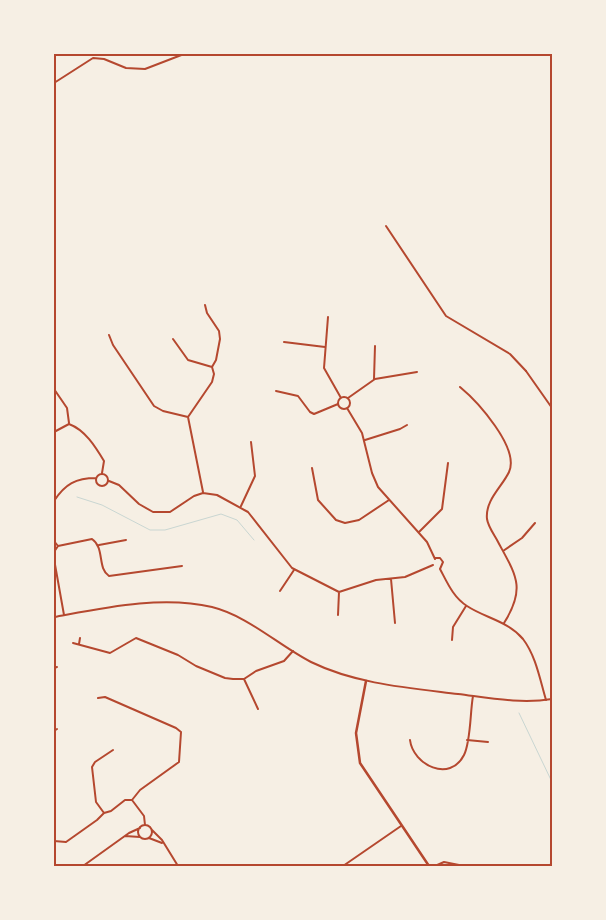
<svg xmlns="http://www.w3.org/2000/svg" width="606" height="920" font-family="'Roboto Serif',serif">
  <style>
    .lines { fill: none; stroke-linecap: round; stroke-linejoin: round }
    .stream { stroke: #c9d6d2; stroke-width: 1 }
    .minor { stroke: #b5482f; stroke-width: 2 }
    .tertiary { stroke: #b5482f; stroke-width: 2 }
    .secondary { stroke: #b5482f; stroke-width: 2.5 }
    .neatline { fill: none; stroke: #b5482f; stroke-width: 2 }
  </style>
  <rect width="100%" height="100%" fill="#f6efe4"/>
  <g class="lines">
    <!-- stream -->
    <path class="stream" d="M77,497l25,8 48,25h15l56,-16 16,6 17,20
      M519,713l33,69
      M546,866l6,-3"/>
    <!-- minor -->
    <path class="minor" d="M54,83l39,-25 11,1 22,9 19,1 39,-15
      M386,226l60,90 64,38 16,17
      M328,317l-4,51 17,30
      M109,335l4,10 41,61 9,5 25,6
      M173,339l15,21 24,7
      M284,342l41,5
      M374,379l1,-33
      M460,387c17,14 60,61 49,85 -7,15 -24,28 -22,47 1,7 6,14 10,21 18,34 30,47 7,83
      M54,389l13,19 2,15
      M276,391l22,5 12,16 4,2 24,-10
      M338 403a6 6 0 1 1 12 0a6 6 0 1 1-12 0Z
      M348,398l27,-19 42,-7
      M347,408l15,25 10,40 6,14 49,55 8,17
      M54,432l15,-8c16,6 26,22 35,37l-2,12
      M365,440l35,-11 7,-4
      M312,468l6,32 18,20 9,3 14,-3 30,-20
      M96 480a6 6 0 1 1 12 0a6 6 0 1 1-12 0Z
      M109,481l10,4 20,19 14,8h17l24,-16 9,-3 14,2 31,17 44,56 47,24 37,-12 29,-3 28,-12
      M203,492l-15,-75 24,-35 2,-8 -2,-7 4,-7 4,-21 -1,-8 -12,-18 -2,-8
      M54,501c11,-17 22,-23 42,-23
      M241,506l14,-30 -4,-34
      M419,532l23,-23 6,-46
      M54,541l4,5 -4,6
      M99,545l27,-5
      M58,546l34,-7c13,9 5,29 17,37l73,-10
      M503,551l19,-13 13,-15
      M435,558h5l3,4 -3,7
      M54,559l10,56
      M440,569c7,13 13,28 27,37 18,12 41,15 56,33 13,17 17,41 23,61
      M391,579l4,44
      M280,591l14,-21
      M338,615l1,-23
      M452,640l1,-13 13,-21
      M73,643l37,10 26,-15 42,17 18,11 29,12 8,1h11l12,-8 28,-10 9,-10
      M79,644l1,-6
      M54,668l3,-1
      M244,679l14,30
      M98,698l7,-1 71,31 5,4 -2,30 -39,28 -8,10
      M54,731l3,-2
      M410,740c3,25 40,43 54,15 7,-14 6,-43 9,-59
      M467,740l21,2
      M132,800l12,16 1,9
      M104,813l-8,-11 -4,-35 3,-5 18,-12
      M138 832a7 7 0 1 1 14 0a7 7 0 1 1-14 0Z
      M152,830l10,10 16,26
      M125,836l15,1
      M149,838l13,5
      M54,841l12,1 31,-22 7,-7 7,-2 14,-11h7
      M83,866l46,-33 11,-5
      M343,866l58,-40"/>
    <!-- tertiary -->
    <path class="tertiary" d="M526,371l26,37
      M54,617c49,-9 108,-22 158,-10 36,9 66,38 99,55 45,22 98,26 147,32 32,4 63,10 94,5
      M435,866l9,-4 20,4"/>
    <!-- secondary -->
    <path class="secondary" d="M366,681l-10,52 4,30 69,103"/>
  </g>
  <!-- border -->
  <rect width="606" height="920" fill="none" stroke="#f6efe4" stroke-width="110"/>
  <rect x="55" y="55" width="496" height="810" class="neatline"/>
</svg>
